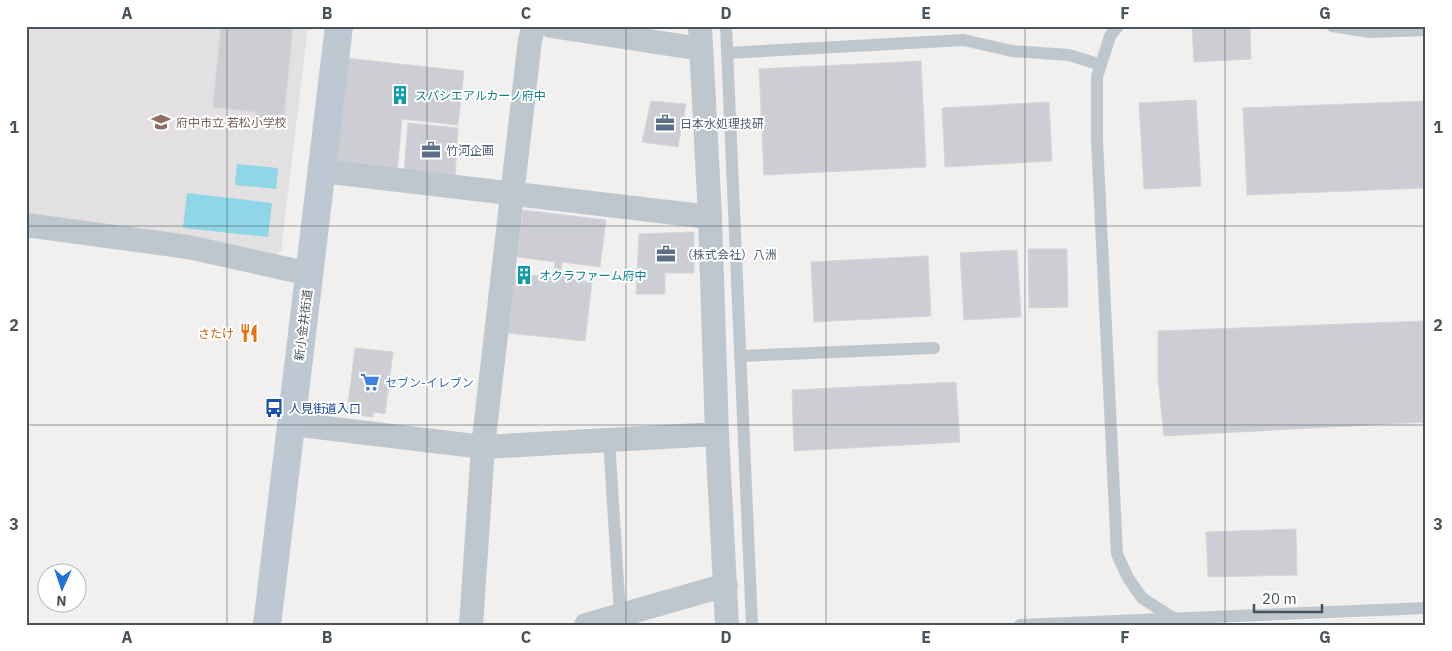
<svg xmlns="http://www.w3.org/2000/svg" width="1452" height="651" font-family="'IBM Plex Sans','Noto Sans JP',sans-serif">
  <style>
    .education { fill: #e3e0e1 }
    .water { fill: #8fd6e8 }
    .building { fill: #ccced4; stroke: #d3d6da }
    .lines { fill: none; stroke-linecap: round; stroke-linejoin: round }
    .lane { stroke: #bec7cd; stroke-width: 12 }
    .street { stroke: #bec7cd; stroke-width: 24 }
    .secondary { stroke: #bec8d2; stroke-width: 28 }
    .grid { fill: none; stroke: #48535c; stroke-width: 1; stroke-opacity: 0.55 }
    .labels { text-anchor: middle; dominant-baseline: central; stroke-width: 4; stroke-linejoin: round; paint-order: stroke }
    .culture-label { font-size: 12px; fill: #0d838f; stroke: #fff; text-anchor: start }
    .education-label { font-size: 12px; fill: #785e54; stroke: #fff; text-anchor: start }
    .service-label { font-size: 12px; fill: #4e5e75; stroke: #fff; text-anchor: start }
    .street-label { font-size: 12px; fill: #48535c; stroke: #fff }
    .food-label { font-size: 12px; fill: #c56008; stroke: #fff; text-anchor: end }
    .shop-label { font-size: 12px; fill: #366cbe; stroke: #fff; text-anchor: start }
    .transit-label { font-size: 12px; fill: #164399; stroke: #fff; text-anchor: start }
    .neatline { fill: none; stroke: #48535c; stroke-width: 2 }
    .grid-label { font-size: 16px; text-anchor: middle; font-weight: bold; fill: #48535c }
  </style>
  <rect width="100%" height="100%" fill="#f2efef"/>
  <!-- education -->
  <path class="education" d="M26,26h282l-27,225 -9,7 -246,-41z"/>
  <!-- water -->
  <path class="water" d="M237,164l41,4 -2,21 -41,-4z
    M187,193l85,10 -4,34 -85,-9z"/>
  <!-- building -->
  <path class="building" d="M221,26h72l-9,89 -7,-1 -1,10 -21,-2 1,-10 -43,-5z
    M1192,26h58l1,33 -57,3z
    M345,58l119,13 -6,54 -56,-6 -5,53 -67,-8z
    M921,61l5,106 -162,8 -5,-106z
    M1196,100l5,86 -57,3 -5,-86z
    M651,101l35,3 -8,43 -36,-5z
    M1426,101v87l-179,7 -4,-87z
    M1049,102l3,59 -107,6 -3,-59z
    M408,123l50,5 -3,49 -51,-5z
    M523,210l83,10 -6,47 -38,-5 -1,9 9,1 -1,7 23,3 -7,59 -77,-8 7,-60 38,5 2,-16 -38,-5z
    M694,232v41h-29v21h-29l3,-60z
    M1028,249h39l1,58 -39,1z
    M1017,250l4,67 -57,3 -4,-67z
    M928,256l3,60 -117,6 -3,-60z
    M1426,321v101l-262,14 -6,-57v-48z
    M355,348l38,4 -8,62 -12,-2v5l-26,-4z
    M956,382l4,60 -166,9 -2,-61z
    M1296,529l1,46 -89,2 -2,-45z"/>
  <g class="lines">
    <!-- lane -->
    <path class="lane" d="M726,26l26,599
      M1118,26l-8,10 -13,41v63l20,414 11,24 14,20 42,27
      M1332,26l38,6 56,-2
      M727,53l237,-13 48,11 57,4 32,10
      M740,356l194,-8
      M609,440l11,174
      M1020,625l406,-17"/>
    <!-- street -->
    <path class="street" d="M551,26l150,23
      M700,26l10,191 7,217 10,191
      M322,171l388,46
      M26,225l162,22 122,27
      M292,424l191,23 234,-13
      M471,625l12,-178 47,-407 4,-14
      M586,625l140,-40"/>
    <!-- secondary -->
    <path class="secondary" d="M267,625l72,-599"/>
  </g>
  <!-- grid -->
  <path class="grid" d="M227,26v599M427,26v599M626,26v599M826,26v599M1025,26v599M1225,26v599M26,226h1400M26,425h1400"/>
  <!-- icons -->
  <defs>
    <g id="building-bare" transform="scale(1.5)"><path d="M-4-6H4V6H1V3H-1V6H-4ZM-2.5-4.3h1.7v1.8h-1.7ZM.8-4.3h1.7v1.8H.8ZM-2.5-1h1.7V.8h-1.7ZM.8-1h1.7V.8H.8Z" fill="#0f9aa8" stroke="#fff" stroke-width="2.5" paint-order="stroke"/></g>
    <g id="school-bare" transform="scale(1.5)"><path d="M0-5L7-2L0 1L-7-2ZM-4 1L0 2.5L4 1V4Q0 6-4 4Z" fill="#8d6e63" stroke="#fff" stroke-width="2.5" paint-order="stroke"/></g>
    <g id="office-bare" transform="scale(1.5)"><path d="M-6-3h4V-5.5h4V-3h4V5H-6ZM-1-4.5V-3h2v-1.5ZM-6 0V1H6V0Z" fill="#5c6f8a" stroke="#fff" stroke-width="2.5" paint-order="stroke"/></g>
    <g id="restaurant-bare" transform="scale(1.5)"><path d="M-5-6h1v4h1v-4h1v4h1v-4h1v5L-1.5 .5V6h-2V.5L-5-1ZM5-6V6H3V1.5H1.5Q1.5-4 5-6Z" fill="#e8710a" stroke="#fff" stroke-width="2.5" paint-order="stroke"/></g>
    <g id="supermarket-bare" transform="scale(1.5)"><path d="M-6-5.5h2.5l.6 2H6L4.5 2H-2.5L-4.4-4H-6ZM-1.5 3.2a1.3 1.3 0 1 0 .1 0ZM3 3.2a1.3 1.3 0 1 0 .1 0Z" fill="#3f7fe0" stroke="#fff" stroke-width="2.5" paint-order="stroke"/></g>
    <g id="bus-bare" transform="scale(1.5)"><path d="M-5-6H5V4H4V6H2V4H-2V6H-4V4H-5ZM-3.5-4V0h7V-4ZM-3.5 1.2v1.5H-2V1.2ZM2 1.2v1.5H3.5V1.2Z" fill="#1a4fb4" stroke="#fff" stroke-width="2.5" paint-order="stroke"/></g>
  </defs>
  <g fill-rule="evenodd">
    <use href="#building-bare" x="400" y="95"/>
    <use href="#school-bare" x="161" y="122"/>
    <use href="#office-bare" x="665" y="123"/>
    <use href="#office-bare" x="431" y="150"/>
    <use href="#office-bare" x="666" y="254"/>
    <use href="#building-bare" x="524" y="275"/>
    <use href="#restaurant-bare" x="249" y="333"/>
    <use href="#supermarket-bare" x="370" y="382"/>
    <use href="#bus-bare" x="274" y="408"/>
  </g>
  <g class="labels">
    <!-- culture labels -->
    <g class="culture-label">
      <text x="415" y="95">スパシエアルカーノ府中</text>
      <text x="539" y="275">オクラファーム府中</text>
    </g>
    <!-- education labels -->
    <g class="education-label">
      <text x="176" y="122">府中市立 若松小学校</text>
    </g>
    <!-- service labels -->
    <g class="service-label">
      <text x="680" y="123">日本水処理技研</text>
      <text x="446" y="150">竹河企画</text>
      <text x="681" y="254">（株式会社）八洲</text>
    </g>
    <!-- street labels -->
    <g class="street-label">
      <text transform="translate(303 325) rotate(-83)">新小金井街道</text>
    </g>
    <!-- food labels -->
    <g class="food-label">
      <text x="234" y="333">さたけ</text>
    </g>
    <!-- shop labels -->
    <g class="shop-label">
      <text x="385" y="382">セブン-イレブン</text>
    </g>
    <!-- transit labels -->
    <g class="transit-label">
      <text x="289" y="408">人見街道入口</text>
    </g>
  </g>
  <!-- border -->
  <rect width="1452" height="651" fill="none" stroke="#ffffff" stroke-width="55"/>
  <!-- north arrow -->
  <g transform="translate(62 588) rotate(183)"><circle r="24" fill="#ffffff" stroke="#b6babe"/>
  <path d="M0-4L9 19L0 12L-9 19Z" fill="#2273d9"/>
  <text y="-8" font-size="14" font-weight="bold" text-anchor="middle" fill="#48535c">N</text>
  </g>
  <!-- scale -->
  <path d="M1254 604v8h68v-8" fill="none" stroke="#48535c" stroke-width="2.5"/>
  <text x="1262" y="604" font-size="15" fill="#48535c" stroke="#ffffff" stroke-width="4" paint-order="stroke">20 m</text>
  <rect x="28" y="28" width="1396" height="596" class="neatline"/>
  <g class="grid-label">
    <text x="127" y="19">A</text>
    <text x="327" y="19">B</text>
    <text x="526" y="19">C</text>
    <text x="726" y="19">D</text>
    <text x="926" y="19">E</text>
    <text x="1125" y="19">F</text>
    <text x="1325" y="19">G</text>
    <text x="14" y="133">1</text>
    <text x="1438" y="133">1</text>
    <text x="14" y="331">2</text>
    <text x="1438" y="331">2</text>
    <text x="14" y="530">3</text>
    <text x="1438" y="530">3</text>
    <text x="127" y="643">A</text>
    <text x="327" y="643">B</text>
    <text x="526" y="643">C</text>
    <text x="726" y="643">D</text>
    <text x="926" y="643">E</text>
    <text x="1125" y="643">F</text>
    <text x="1325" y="643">G</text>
  </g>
</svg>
